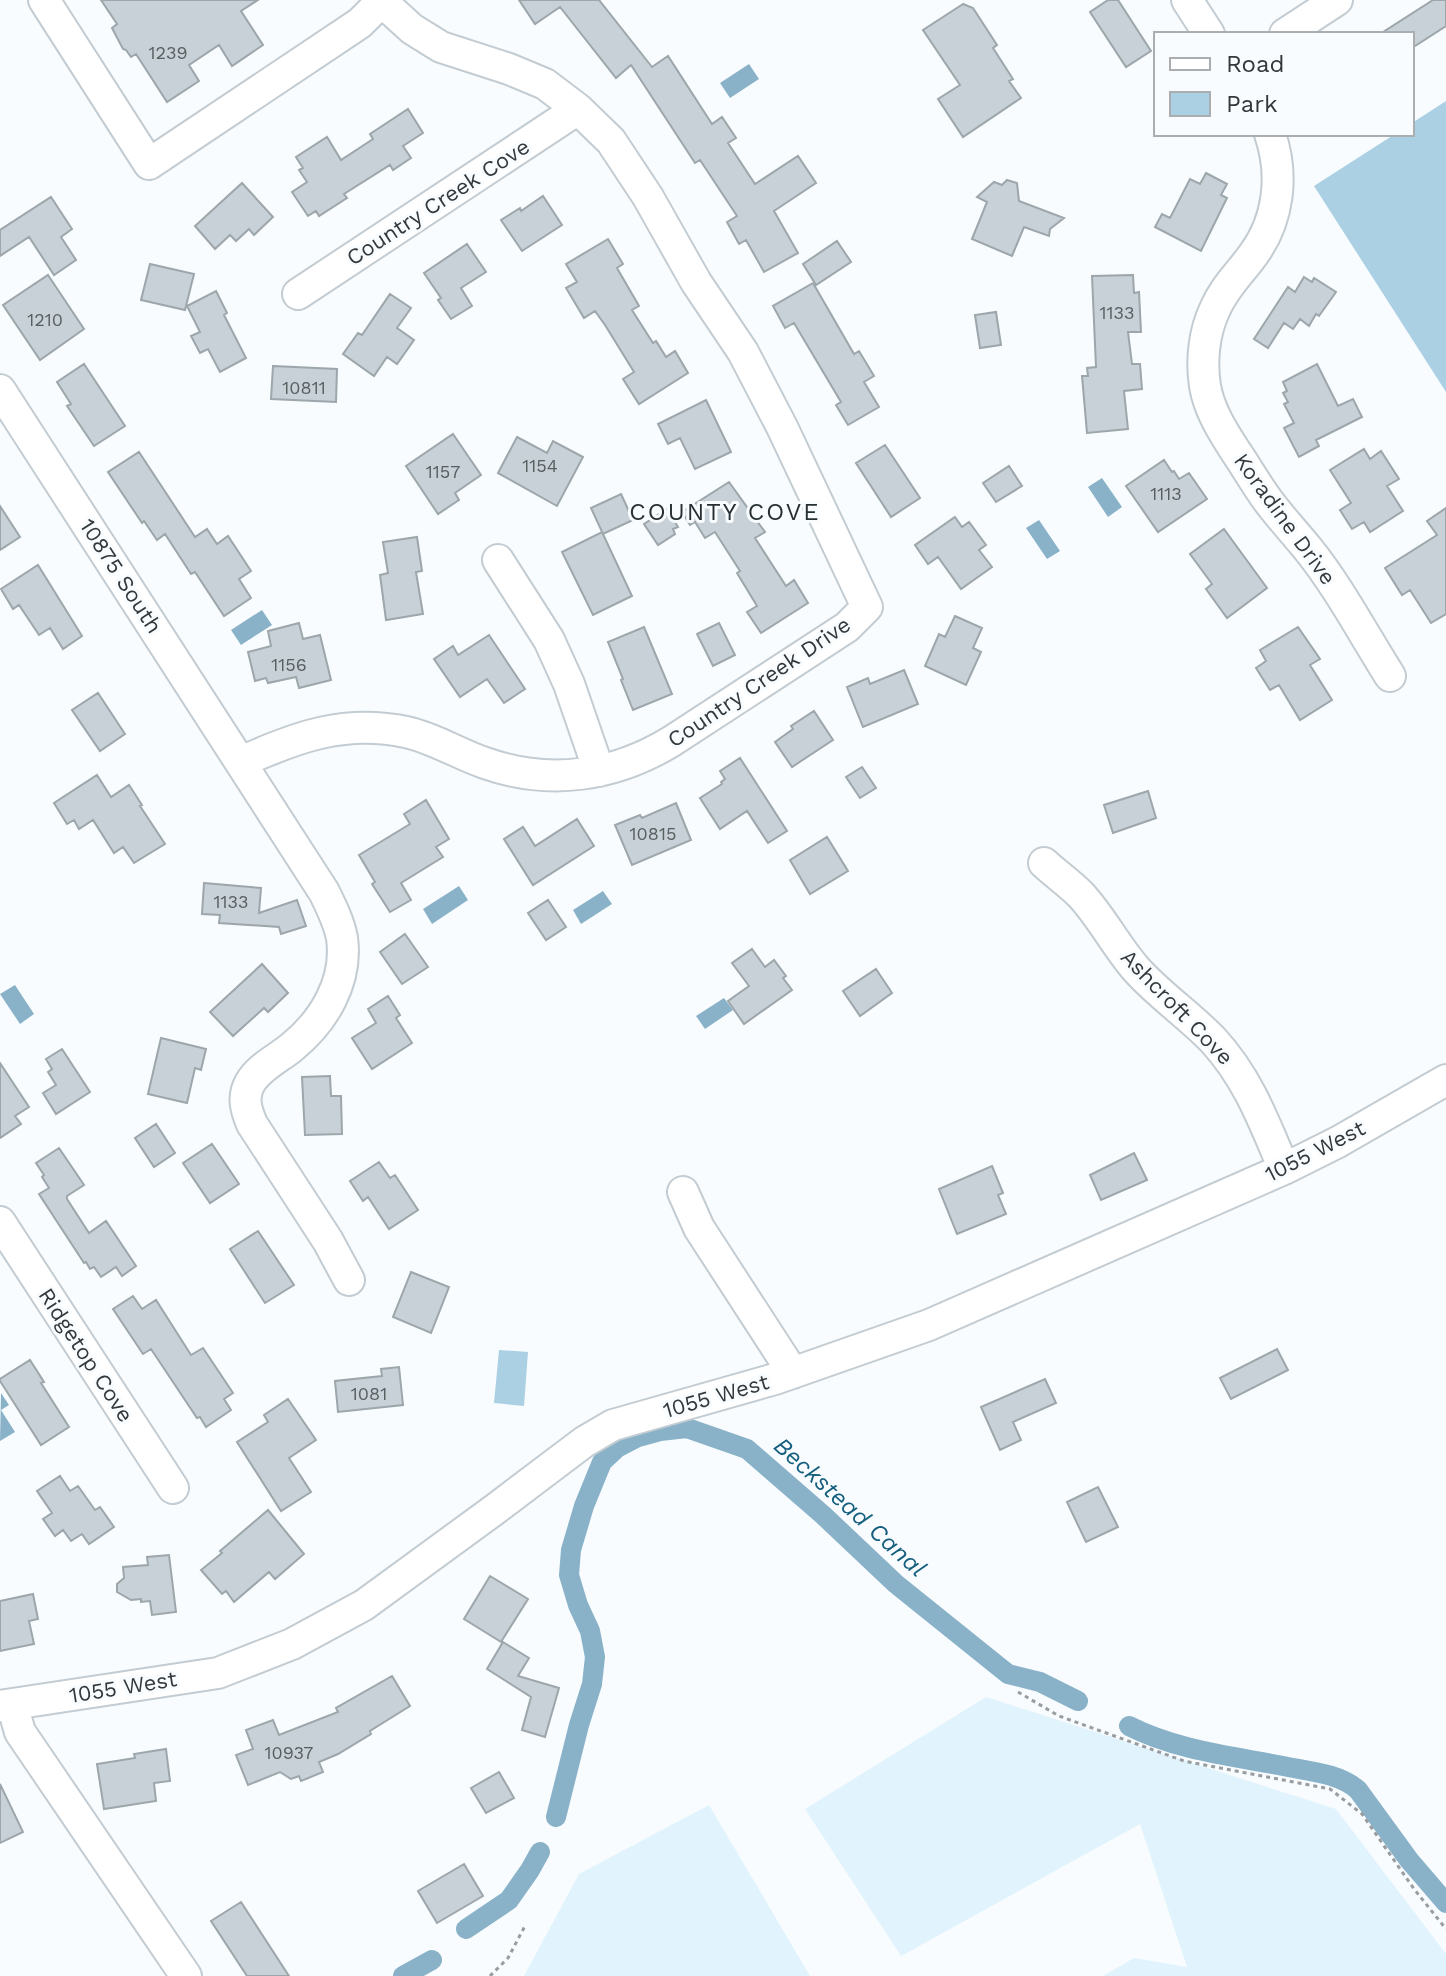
<svg xmlns="http://www.w3.org/2000/svg" width="1446" height="1976" font-family="'Work Sans',sans-serif">
  <style>
    .built { fill: #e1f3fd }
    .green { fill: #abd0e4 }
    .water { fill: #89b2c9 }
    .lines { fill: none; stroke-linecap: round; stroke-linejoin: round }
    .canal { stroke: #89b2c9; stroke-width: 20 }
    .building { fill: #c7d1d7; stroke: #9ca6ab; stroke-width: 2 }
    .minor-casing { stroke: #c3ccd2; stroke-width: 34 }
    .path { stroke: #999d9f; stroke-width: 3; stroke-dasharray: 4 4; stroke-linecap: butt }
    .minor { stroke: #fff; stroke-width: 30 }
    .labels { text-anchor: middle; dominant-baseline: central; stroke-width: 6; stroke-linejoin: round; paint-order: stroke }
    .number-label { font-size: 18px; fill: #595e61 }
    .street-label { font-size: 22px; fill: #34383a; stroke: #f8fcfe }
    .neighbourhood-label { font-size: 24px; letter-spacing: 2px; fill: #272f33; stroke: #f8fcfe }
    .water-label { font-size: 24px; font-style: italic; fill: #145e7e; stroke: #f8fcfe }
  </style>
  <rect width="100%" height="100%" fill="#f8fcfe"/>
  <!-- built -->
  <path class="built" d="M986,1697l350,112 110,145v22h-343l31,-18 53,9 -47,-143 -239,132 -96,-147z
    M709,1805l101,171h-286l55,-102z"/>
  <!-- green -->
  <path class="green" d="M1446,101v291l-132,-206 81,-52h17v-11z
    M499,1350l29,2 -4,54 -30,-3z"/>
  <!-- water -->
  <path class="water" d="M749,64l10,15 -29,19 -10,-15z
    M1102,478l20,29 -14,10 -20,-30z
    M1039,520l21,31 -13,8 -21,-31z
    M262,610l10,15 -31,20 -10,-15z
    M459,886l9,14 -36,24 -9,-15z
    M603,891l9,13 -31,20 -8,-14z
    M15,985l19,29 -14,10 -20,-30z
    M724,998l9,12 -28,19 -9,-13z
    M1,1393l8,12 -8,5 14,22 -15,9z"/>
  <g class="lines">
    <!-- canal -->
    <path class="canal" d="M1129,1726c47,24 102,30 154,40 24,5 56,7 75,24l51,70 37,43
      M556,1817l23,-92 13,-41 3,-27 -5,-26 -12,-26 -9,-30 2,-25 13,-44 18,-44 15,-14 21,-11 22,-6 27,-3 60,21 76,66 73,69 112,90 32,8 38,19
      M466,1929l43,-29 21,-30 10,-18
      M403,1976l29,-16"/>
  </g>
  <!-- building -->
  <path class="building" d="M101,0h157l-17,11 22,34 -31,21 -13,-21 -30,20 10,16 -32,21 -31,-48 -5,3 -5,-7 -3,-1 -11,-21 5,-4z
    M519,0h80l53,67 16,-11 44,68 10,-7 14,21 -8,5 27,41 43,-28 18,27 -42,28 24,42 -34,19 -18,-32 -7,4 -12,-22 10,-6 -37,-56 -5,3 -64,-98 -15,13 -56,-71 -25,17z
    M1108,0h10l33,51 -25,16 -36,-55z
    M1433,0h13v26l-34,22v-14h-32z
    M963,4l10,4 24,37 -4,3 20,31 -4,2 12,17 -58,39 -25,-38 22,-14 -37,-55z
    M408,109l15,24 -20,13 8,12 -18,12 -3,-5 -46,29 3,4 -28,18 -3,-5 -8,5 -16,-24 15,-10 -8,-12 4,-2 -7,-11 31,-20 14,23 32,-21 -3,-5z
    M1206,173l21,11 -6,11 6,3 -26,53 -46,-24 7,-13 8,4 20,-39 10,5z
    M1007,180l10,3 2,18 45,17 -14,11 -1,7 -25,-9 -12,29 -40,-17 15,-37 -10,-5 17,-15 8,3z
    M242,183l31,34 -19,18 -5,-6 -13,12 -6,-6 -15,14 -20,-23z
    M543,196l19,29 -40,26 -21,-31 19,-12 1,3z
    M51,197l21,32 -11,8 15,23 -22,15 -25,-38 -29,19v-26z
    M608,239l15,25 -6,4 22,38 -7,4 21,33 3,-2 10,16 9,-6 13,22 -49,31 -16,-25 11,-7 -29,-47 -10,-14 -11,7 -18,-30 11,-6 -11,-18z
    M837,241l14,21 -35,23 -13,-21z
    M467,244l19,28 -25,16 11,18 -21,13 -13,-19 3,-2 -17,-25z
    M150,264l44,10 -9,36 -44,-10z
    M48,275l36,54 -44,31 -37,-55z
    M1133,275l1,18 5,-1 2,40h-13l4,32h8l2,25 -18,2 4,38 -41,4 -5,-57h6l-1,-8 9,-1 -4,-91z
    M1304,277l8,5 2,-4 22,14 -17,24 -3,-2 -7,12 -9,-7 -7,10 -9,-6 -16,25 -14,-9 34,-52 7,5z
    M813,283l41,71 5,-3 15,25 -10,6 15,25 -31,18 -12,-20 5,-3 -47,-79 -9,5 -12,-22z
    M216,291l11,22 -3,2 22,43 -26,14 -12,-23 -8,4 -9,-17 9,-4 -13,-26z
    M390,294l21,14 -14,20 17,12 -17,24 -10,-7 -13,19 -31,-22 15,-21 4,2z
    M996,312l5,33 -21,3 -5,-33z
    M84,364l41,62 -31,20 -27,-40 4,-2 -14,-22z
    M1317,364l21,42 15,-7 9,18 -46,23 3,6 -20,11 -15,-29 10,-5 -10,-19 4,-2 -5,-9 4,-2 -4,-9z
    M273,366l64,3 -1,33 -65,-3z
    M706,400l25,52 -36,17 -15,-31 -12,6 -10,-20z
    M453,434l28,41 -26,18 4,7 -21,14 -32,-48z
    M517,437l30,16 6,-12 30,16 -26,49 -59,-33z
    M885,445l35,53 -29,19 -35,-54z
    M1364,449l6,10 11,-8 18,28 -12,7 16,25 -33,21 -6,-10 -12,7 -12,-19 11,-7 -21,-33z
    M139,452l56,85 12,-8 10,15 11,-8 23,35 -12,8 12,19 -27,18 -29,-44 -4,2 -26,-40 -8,6 -13,-19 -2,2 -34,-51z
    M1164,460l8,12 2,-1 5,8 10,-6 18,26 -49,33 -32,-46z
    M1009,466l13,20 -26,16 -13,-19z
    M729,482l36,50 -10,6 31,48 8,-6 14,23 -47,30 -14,-21 10,-6 -20,-33 3,-2 -25,-39 -10,6 -10,-16 -5,3 -8,-13z
    M621,494l12,26 -30,14 -12,-26z
    M0,506l20,31 -20,13z
    M1446,508v106l-15,9 -21,-33 -8,5 -17,-27 52,-33 -10,-14z
    M667,509l11,18 -5,2 2,5 -17,11 -14,-21z
    M955,517l7,10 7,-5 17,23 -7,5 13,17 -31,22 -23,-32 -10,7 -13,-19z
    M1224,529l43,59 -40,30 -21,-29 6,-5 -22,-30z
    M602,532l30,64 -39,19 -31,-63z
    M417,537l5,34 -6,1 7,42 -37,6 -6,-45 8,-2 -5,-31z
    M38,565l44,71 -19,13 -13,-21 -11,7 -20,-30 -6,4 -12,-20z
    M955,616l27,12 -9,20 8,4 -15,33 -41,-19 14,-32 6,3z
    M299,623l4,16 17,-4 11,45 -32,8 -3,-11 -28,6 -2,-5 -11,3 -7,-29 23,-6 -3,-15z
    M719,623l16,32 -22,11 -16,-32z
    M644,627l28,67 -39,16 -12,-30 2,-1 -15,-37z
    M1298,627l22,32 -10,6 22,35 -32,20 -21,-35 -9,5 -14,-22 10,-7 -6,-11z
    M489,635l36,54 -21,14 -17,-24 -27,18 -26,-38 19,-13 5,9z
    M904,670l14,34 -55,23 -16,-40 21,-9 2,6z
    M98,693l27,41 -25,17 -28,-41z
    M814,711l19,29 -41,27 -17,-25 18,-13 -2,-3z
    M740,758l47,73 -19,12 -21,-32 -27,18 -20,-31 22,-14 -1,-2 4,-3 -5,-8z
    M862,767l14,21 -16,10 -14,-21z
    M97,775l14,22 18,-12 13,20 -2,1 25,38 -31,19 -11,-16 -9,6 -21,-33 -14,9 -5,-9 -7,4 -13,-21z
    M1148,791l8,27 -43,15 -9,-28z
    M426,800l23,39 -13,8 7,10 -42,26 10,17 -21,12 -18,-28 3,-2 -16,-27 51,-31 -6,-10z
    M676,803l15,37 -59,25 -17,-40 25,-10 2,3z
    M577,819l17,27 -61,39 -29,-46 19,-12 12,19z
    M827,837l21,34 -38,23 -20,-34z
    M204,883l57,5 -2,25 38,-13 9,26 -25,8 -2,-7 -60,-4 1,-8 -18,-1z
    M548,900l18,27 -20,13 -18,-27z
    M405,934l23,33 -26,17 -22,-32z
    M752,949l13,18 9,-7 12,16 -3,2 9,12 -48,34 -16,-23 21,-15 -17,-23z
    M262,964l26,29 -20,19 -4,-4 -31,28 -23,-24z
    M876,969l16,24 -32,23 -17,-25z
    M388,996l12,19 -4,3 16,25 -40,26 -20,-31 24,-15 -8,-14z
    M161,1038l45,11 -5,21 -6,-2 -8,35 -39,-9z
    M62,1049l28,43 -34,22 -13,-21 13,-8 -8,-13 4,-3 -6,-10z
    M0,1063l29,44 -14,9 6,8 -21,14z
    M330,1076l1,20h10l1,38 -37,1 -3,-58z
    M156,1124l19,29 -21,14 -19,-29z
    M212,1144l27,40 -29,19 -27,-40z
    M59,1148l25,37 -17,11v3l22,34 17,-12 30,45 -14,10 -6,-9 -15,10 -7,-10 -4,2 -4,-7 -2,1 -45,-69 10,-6 -7,-11 2,-2 -8,-12z
    M1134,1153l13,27 -46,20 -11,-25z
    M379,1162l11,16 5,-3 23,35 -29,19 -21,-32 -5,4 -13,-20z
    M992,1166l11,27 -5,2 8,19 -49,20 -18,-45z
    M258,1231l36,54 -29,18 -35,-54z
    M411,1272l38,15 -18,46 -38,-16z
    M133,1296l9,13 14,-9 35,55 12,-7 30,45 -9,6 7,11 -25,17 -6,-10 -3,1 -46,-69 -8,5 -30,-45z
    M1277,1349l11,21 -57,29 -11,-21z
    M30,1360l14,22 -3,1 28,44 -28,18 -41,-64v-2z
    M399,1367l4,38 -65,7 -3,-31 47,-5 -1,-7z
    M1045,1379l11,24 -43,19 8,18 -21,10 -19,-43z
    M288,1399l28,41 -27,18 22,34 -30,19 -44,-69 31,-20 -4,-7z
    M60,1476l10,15 8,-5 17,24 5,-3 14,20 -25,17 -7,-10 -11,7 -8,-11 -8,6 -12,-17 9,-6 -15,-22z
    M1098,1487l20,40 -32,15 -19,-40z
    M268,1510l36,44 -29,25 -6,-7 -35,30 -8,-11 -4,3 -21,-24 21,-17 -2,-2z
    M169,1555l7,57 -24,3 -2,-14 -9,1v-3l-10,1 -14,-8v-8l7,-6 -1,-11 25,-2 -1,-8z
    M490,1576l38,23 -27,43 -37,-23z
    M33,1594l5,25 -9,2 5,23 -34,7v-50z
    M503,1642l26,16 -11,18 41,12 -14,49 -23,-7 9,-33 -44,-28z
    M392,1676l18,30 -40,25 1,3 -33,20 -19,8 4,10 -22,9 -2,-5 -8,3 -11,-7 -32,13 -12,-30 17,-6 -7,-19 27,-10 6,15 59,-23 -2,-4z
    M166,1749l4,32 -16,2 2,18 -52,8 -7,-45 38,-6 -1,-4z
    M499,1772l15,26 -28,15 -15,-25z
    M0,1784l23,48 -23,11z
    M464,1864l19,32 -46,27 -19,-32z
    M241,1902l48,74h-42l-36,-55z"/>
  <g class="lines">
    <!-- minor casing -->
    <g class="minor-casing">
      <path id="minor" d="M44,0l105,164 211,-141 21,-21
        M1187,0l22,34
        M1285,34l52,-34
        M1270,134c14,41 9,86 -17,121 -13,18 -29,33 -38,54 -11,23 -14,52 -10,77 4,24 18,46 31,66 11,16 21,34 33,50 12,16 26,31 39,47 30,37 56,86 82,127
        M298,294l280,-185
        M0,390l324,502c7,14 15,30 18,46 6,43 -18,83 -50,109 -13,11 -33,20 -42,36 -8,14 -4,27 2,41l76,117 21,39
        M498,560l51,80 20,44 30,87
        M241,762c55,-25 104,-43 165,-30 28,6 52,22 79,31 65,23 130,13 187,-22l175,-114 20,-20 -85,-180 -39,-75 -47,-70 -48,-85 -37,-56 -33,-32 -33,-25 -36,-15 -68,-22 -29,-18 -32,-29
        M1044,863c12,11 26,21 37,32 21,23 35,51 55,74 23,26 53,46 77,71 35,38 51,82 71,129
        M683,1192l16,36 94,145
        M0,1222l173,266
        M12,1704l8,28 166,244
        M0,1706l218,-33 74,-29 72,-39 130,-95 90,-68 29,-17 162,-46 154,-54 355,-156 54,-27 108,-62"/>
    </g>
    <!-- path -->
    <path class="path" d="M1018,1692l41,24 125,45 146,28 32,25 52,75 32,40
      M490,1976l18,-18 18,-34"/>
    <!-- minor -->
    <use href="#minor" class="minor"/>
  </g>
  <g class="labels">
    <!-- number labels -->
    <g class="number-label">
      <text x="168" y="52">1239</text>
      <text x="1117" y="312">1133</text>
      <text x="45" y="319">1210</text>
      <text x="304" y="387">10811</text>
      <text x="540" y="465">1154</text>
      <text x="443" y="471">1157</text>
      <text x="1166" y="493">1113</text>
      <text x="289" y="664">1156</text>
      <text x="653" y="833">10815</text>
      <text x="231" y="901">1133</text>
      <text x="369" y="1393">1081</text>
      <text x="289" y="1752">10937</text>
    </g>
    <!-- street labels -->
    <g class="street-label">
      <text transform="translate(438 202) rotate(-33)">Country Creek Cove</text>
      <text transform="translate(1285 519) rotate(54)">Koradine Drive</text>
      <text transform="translate(121 576) rotate(57)">10875 South</text>
      <text transform="translate(759 682) rotate(-34)">Country Creek Drive</text>
      <text transform="translate(1177 1007) rotate(46)">Ashcroft Cove</text>
      <text transform="translate(1315 1151) rotate(-27)">1055 West</text>
      <text transform="translate(86 1355) rotate(57)">Ridgetop Cove</text>
      <text transform="translate(716 1396) rotate(-16)">1055 West</text>
      <text transform="translate(123 1687) rotate(-9)">1055 West</text>
    </g>
    <!-- neighbourhood labels -->
    <g class="neighbourhood-label">
      <text x="725" y="512">COUNTY COVE</text>
    </g>
    <!-- water labels -->
    <g class="water-label">
      <text transform="translate(850 1507) rotate(42)">Beckstead Canal</text>
    </g>
  </g>
  <!-- legend -->
  <rect x="1154" y="32" width="260" height="104" fill="#f8fcfe" stroke="#aaaeb0" stroke-width="2"/>
  <rect x="1170" y="58" width="40" height="12" fill="#ffffff" stroke="#aaaeb0" stroke-width="2"/>
  <text x="1226" y="72" font-size="24" fill="#34383a">Road</text>
  <rect x="1170" y="92" width="40" height="24" fill="#abd0e4" stroke="#aaaeb0" stroke-width="2"/>
  <text x="1226" y="112" font-size="24" fill="#34383a">Park</text>
</svg>
